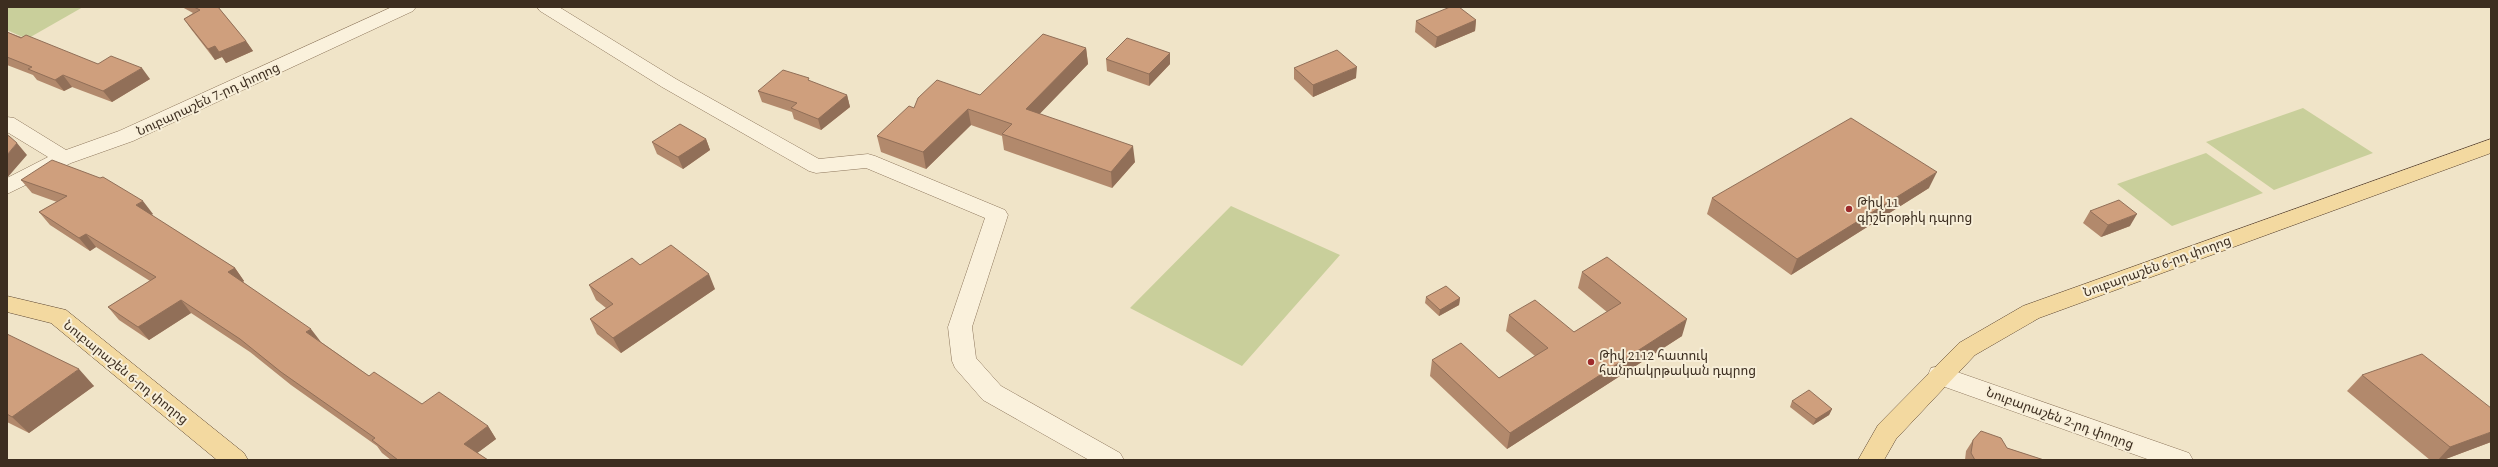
<svg xmlns="http://www.w3.org/2000/svg" width="2498" height="467" font-family="'Source Serif 4','Noto Sans Armenian',serif">
  <style>
    .green { fill: #c9cf9b }
    .lines { fill: none; stroke-linecap: round; stroke-linejoin: round }
    .minor-casing { stroke: #8d765c; stroke-width: 1 }
    .major-casing { stroke: #5b4430; stroke-width: 1 }
    .minor { fill: #faf1dc; fill-rule: evenodd }
    .major { fill: #f3d9a0; fill-rule: evenodd }
    .wall { fill: #b2896c }
    .shaded-wall { fill: #916f58 }
    .building { fill: #cf9f7d; stroke: #916f58 }
    .poi-dot { fill: #9e2a2b; stroke: #f7eed8; stroke-width: 1.5 }
    .labels { text-anchor: middle; dominant-baseline: central; stroke-width: 4; stroke-linejoin: round; paint-order: stroke }
    .street-label { font-size: 13px; fill: #3d2e20; stroke: #f7eed8 }
    .poi-label { font-size: 13px; fill: #3d2e20; stroke: #f7eed8; text-anchor: start }
  </style>
  <rect width="100%" height="100%" fill="#f0e4c8"/>
  <!-- green -->
  <path class="green" d="M7,7h76l-56,32 -20,-9z
    M2303,108l70,45 -99,37 -68,-48z
    M2206,153l57,40 -91,33 -55,-42z
    M1231,206l109,49 -98,111 -112,-58z"/>
  <g class="lines">
    <!-- minor casing -->
    <g class="minor-casing">
      <path id="minor" d="M392,7h24l-3,4 -280,130 -62,22 -64,31v-16l41,-21 -41,-25v-15l7,1 52,32 53,-19z
        M537,7h22l117,72 143,80 49,-5 7,2 130,54 3,5 -36,112 4,31 25,28 119,67 4,7h-35l-106,-60 -28,-32 -3,-7 -4,-34 37,-109 -119,-50 -50,5 -7,-2 -147,-84 -122,-76z
        M1940,366l249,87 4,7h-43l-219,-78 -3,-7 3,-7z"/>
    </g>
    <!-- major casing -->
    <g class="major-casing">
      <path id="major" d="M2491,139v14l-452,165 -64,37 -79,84 -12,21h-26l20,-35 81,-82 64,-37z
        M7,296l59,14 178,143 4,7h-31l-166,-137 -44,-11z"/>
    </g>
    <!-- minor -->
    <use href="#minor" class="minor"/>
    <!-- major -->
    <use href="#major" class="major"/>
  </g>
  <!-- wall -->
  <path class="wall" d="M182,7h36l28,34 7,10 -27,12 -4,-6 -7,3 -24,-31 -7,-10 9,-6z
    M1476,20l-1,11 -40,17 -20,-16 1,-11z
    M7,32l91,32 52,15 -38,23 -40,-15 -8,4 -27,-11 -4,-5 -26,-10z
    M1086,48l2,16 -49,50 96,48 -23,26 -108,-38 -2,-14 -31,-11 -45,44 -45,-17 -4,-16 37,-28 66,-13z
    M1106,59l64,5 -21,22 -42,-15z
    M1294,68l62,10 -43,19 -19,-18z
    M758,91l89,4 3,12 -29,23 -27,-11 -2,-7 -30,-10z
    M706,139l4,11 -27,19 -26,-15 -5,-12z
    M21,180l132,34 -2,1 84,53 9,13 -1,1 78,60 48,34 53,28 66,22 8,13 -19,14 11,7h-97l-9,-7 -5,-7 -86,-61 -41,-33 -59,-39 -42,27 -30,-20 -11,-13 42,-26 -54,-34 -6,4 -40,-26 -11,-13 18,-10 -25,-9z
    M1929,188l-138,87 -84,-61 5,-16z
    M2090,211l40,15 -29,11 -18,-14z
    M640,265l75,24 -94,64 -24,-19 -7,-15 16,-11 -10,-8 -7,-15z
    M1582,272l100,64 -175,113 -77,-73 2,-16 67,18 36,-22 -29,-25 3,-16 65,17 33,-20 -29,-24z
    M1426,297l34,1 -1,7 -20,11 -14,-13z
    M7,334l87,52 -65,47 -22,-11z
    M2362,375l129,67 -48,18h-13l-83,-69z
    M1792,401l40,8 -3,6 -16,10 -23,-18z
    M1973,440l34,8 37,12h-79l1,-9z"/>
  <!-- shaded-wall -->
  <path class="shaded-wall" d="M1476,20l-1,11 -40,17 2,-11z
    M246,41l7,10 -27,12 -7,-11z
    M215,46l7,11 -7,3 -7,-11z
    M1086,48l2,16 -60,62 -2,-17z
    M1170,53v11l-21,22v-12z
    M1357,67l-1,11 -43,19v-12z
    M142,68l8,11 -38,23 -9,-11z
    M63,75l9,12 -8,4 -9,-11z
    M847,95l3,12 -29,23 -3,-11z
    M968,109l3,16 -45,44 -3,-17z
    M706,139l4,11 -27,19 -5,-12z
    M17,143l10,12 -20,23v-23z
    M1133,146l2,16 -23,26 -1,-16z
    M1937,172l-8,16 -138,87 6,-16z
    M143,201l10,13 -7,4 -10,-13z
    M2137,214l-7,12 -29,11 7,-12z
    M86,234l10,13 -6,4 -11,-13z
    M235,268l9,13 -6,4 -10,-13z
    M709,274l6,15 -94,64 -8,-15z
    M1460,298l-1,7 -20,11 1,-6z
    M181,300l10,13 -42,27 -11,-13z
    M1687,319l-5,17 -175,113 3,-16z
    M311,329l10,13 -15,-10z
    M79,369l15,17 -65,47 -17,-16z
    M1832,409l-3,6 -16,10 3,-6z
    M488,426l8,13 -24,18 -8,-13z
    M2491,432v10l-48,18h-5l12,-13z"/>
  <!-- building -->
  <path class="building" d="M194,7h24l28,34 -27,11 -4,-6 -7,3 -24,-30 16,-9z
    M1450,7h9l17,13 -39,17 -21,-16z
    M7,32l14,6 5,-3 72,29 13,-8 31,12 -39,23 -40,-16 -8,5 -27,-11 4,-2 -25,-10z
    M1043,34l43,14 -60,61 107,37 -22,26 -109,-38 10,-10 -44,-15 -45,43 -46,-16 32,-30 5,2 4,-10 19,-18 43,15z
    M1127,38l43,15 -21,21 -43,-15z
    M1337,50l20,17 -44,18 -19,-17z
    M783,70l26,8 -1,2 39,15 -29,24 -27,-11 6,-5 -39,-12z
    M1851,118l86,54 -140,87 -85,-61z
    M680,124l26,15 -28,18 -26,-15z
    M7,135l2,1 8,7 -10,12z
    M52,160l48,18 3,-1 40,24 -7,4 99,63 -7,4 83,57 -5,3 63,44 5,-4 48,32 17,-12 49,34 -24,18 24,16h-90l-26,-20 3,-2 -94,-66 -41,-33 -59,-39 -43,27 -30,-20 48,-30 -70,-43 -7,4 -40,-26 28,-16 -46,-16z
    M2119,200l18,14 -29,11 -18,-14z
    M671,245l38,29 -96,64 -23,-19 23,-15 -24,-19 43,-27 8,7z
    M1607,257l80,62 -177,114 -78,-73 29,-17 38,35 49,-30 -39,-33 26,-15 39,32 47,-29 -39,-31z
    M1446,286l14,12 -20,12 -14,-13z
    M7,334l72,35 -67,48 -5,-3z
    M2422,354l69,54v24l-41,15 -88,-72z
    M1809,390l23,19 -16,10 -24,-18z
    M1981,431l20,7 6,10 37,12h-69l-4,-7 2,-13z"/>
  <!-- markers -->
  <g class="poi-dot">
    <circle cx="1849" cy="209" r="4"/>
    <circle cx="1591" cy="362" r="4"/>
  </g>
  <g class="labels">
    <!-- street labels -->
    <g class="street-label">
      <text transform="translate(208 99) rotate(-25)">Նուբարաշեն 7-րդ փողոց</text>
      <text transform="translate(2157 266) rotate(-20)">Նուբարաշեն 6-րդ փողոց</text>
      <text transform="translate(126 372) rotate(39)">Նուբարաշեն 6-րդ փողոց</text>
      <text transform="translate(2060 418) rotate(20)">Նուբարաշեն 2-րդ փողոց</text>
    </g>
    <!-- poi labels -->
    <g class="poi-label">
      <text x="1857" y="202">Թիվ 11<tspan x="1857" dy="15">գիշերօթիկ դպրոց</tspan></text>
      <text x="1599" y="355">Թիվ 2112 հատուկ<tspan x="1599" dy="15">հանրակրթական դպրոց</tspan></text>
    </g>
  </g>
  <!-- border -->
  <rect width="2498" height="467" fill="none" stroke="#3d2e20" stroke-width="16"/>
</svg>
